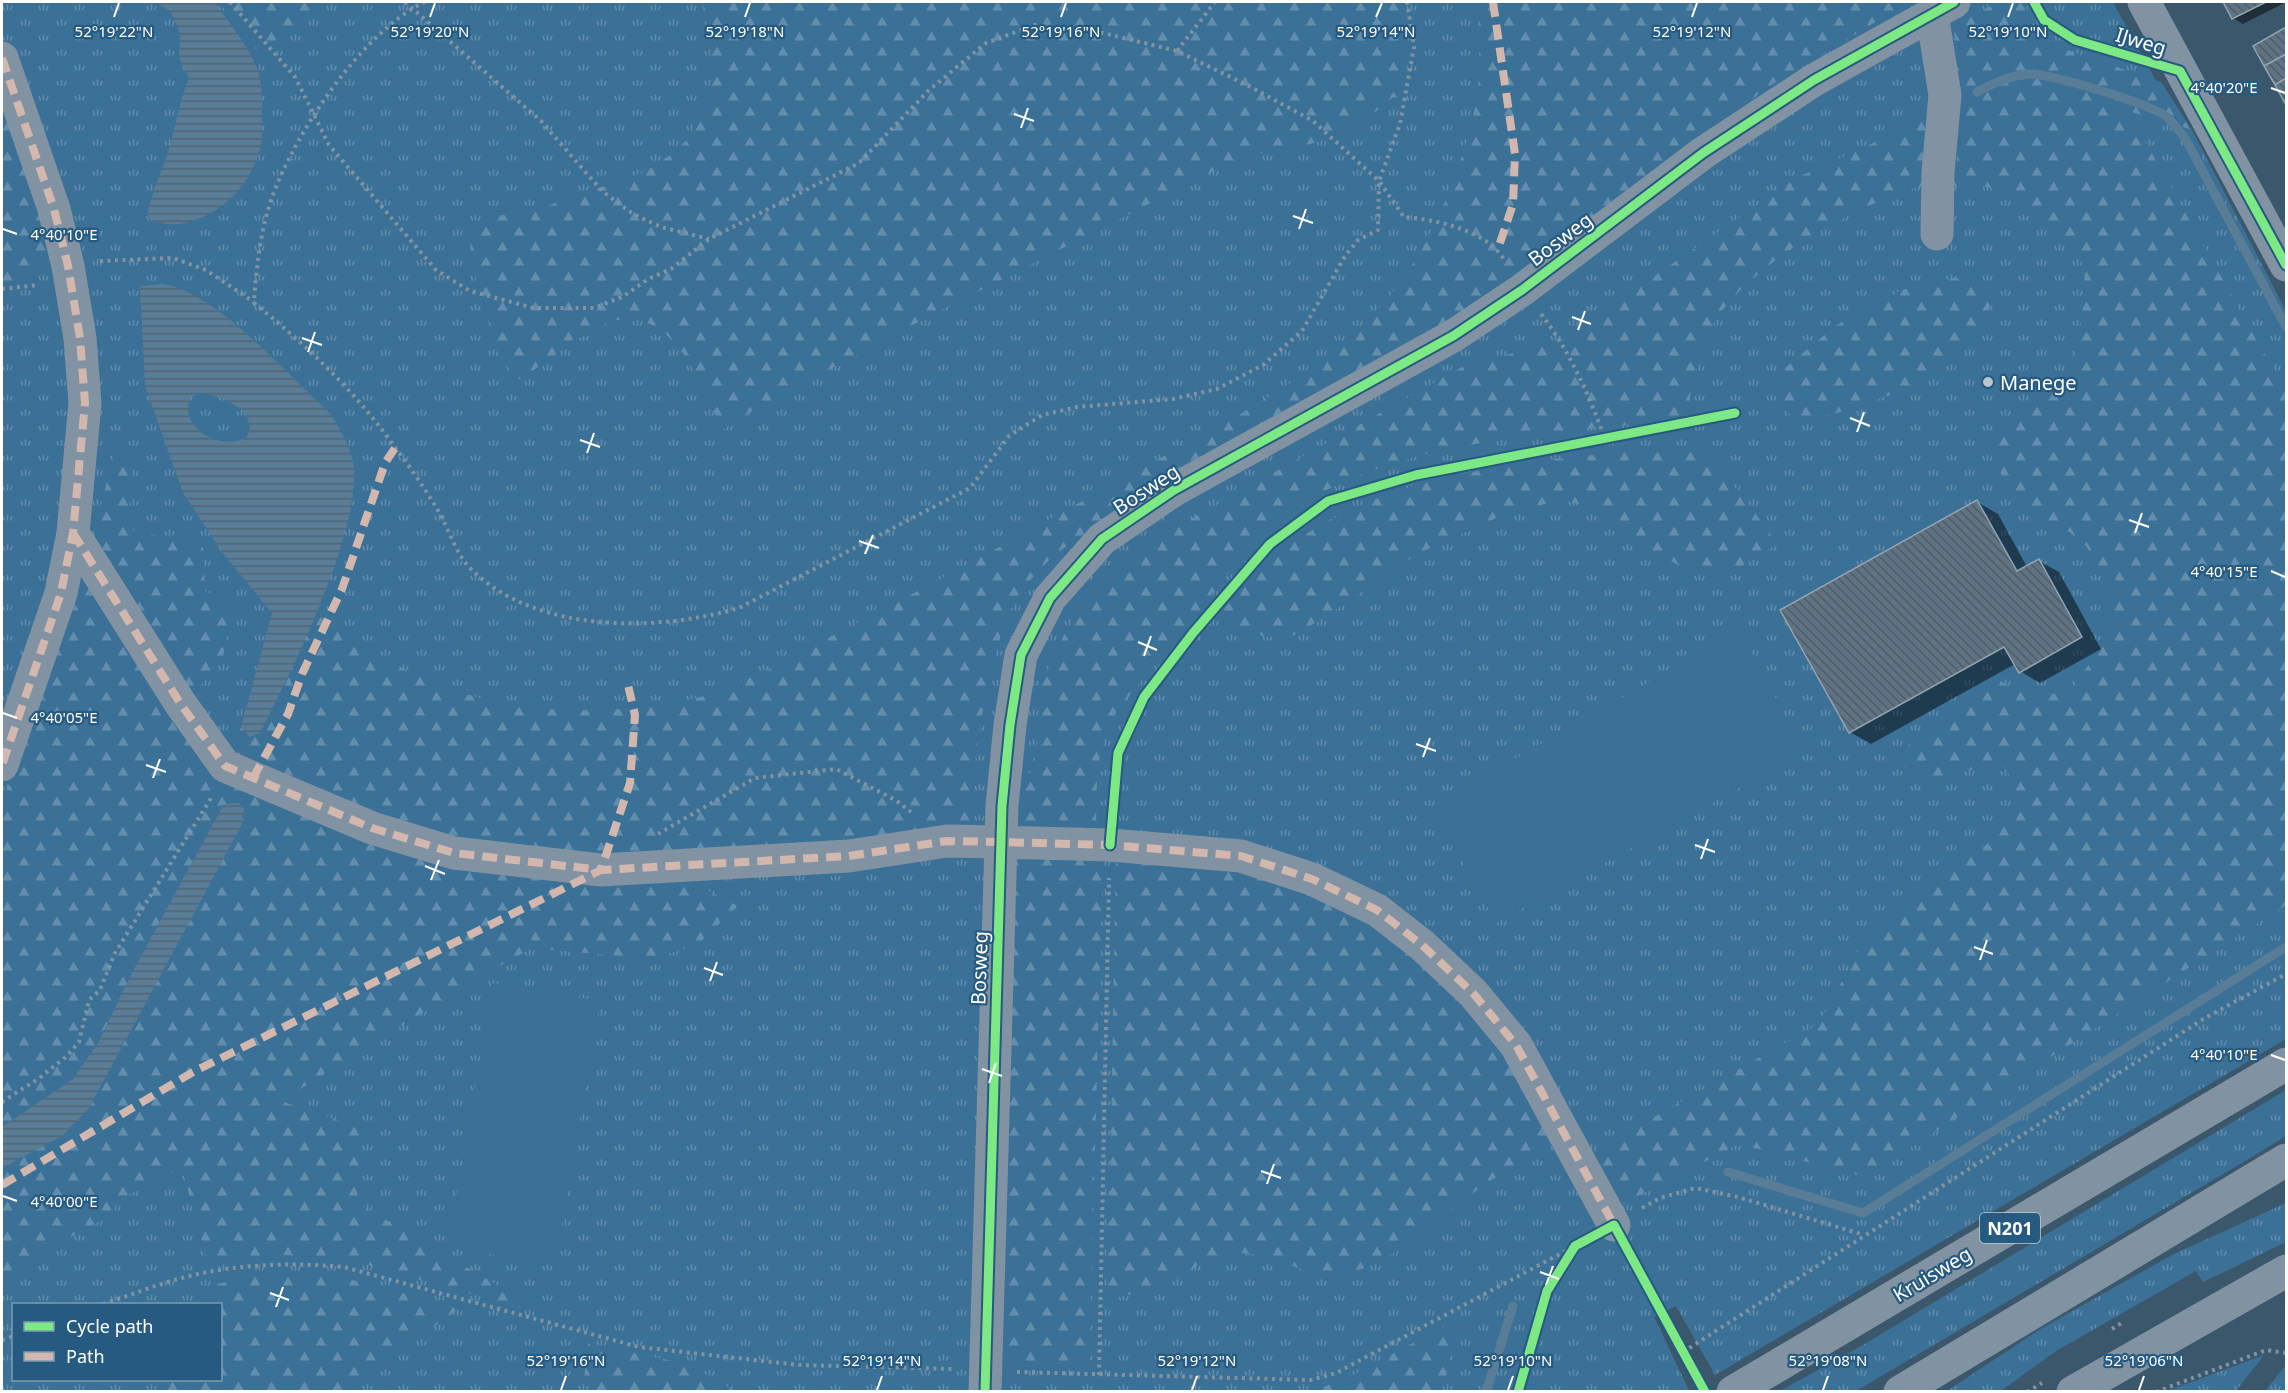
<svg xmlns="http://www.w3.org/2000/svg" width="2288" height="1393" font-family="'Noto Sans',sans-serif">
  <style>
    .grass { fill: url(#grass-tufts); fill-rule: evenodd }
    .forest { fill: url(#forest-firs) }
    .pitch { fill: #3b7097 }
    .water { fill: url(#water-rules); fill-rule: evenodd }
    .shadow { fill: #0007 }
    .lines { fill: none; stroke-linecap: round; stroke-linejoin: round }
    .stream { stroke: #597c97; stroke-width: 9 }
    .building { fill: url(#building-back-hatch); stroke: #94a5b1; stroke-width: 1.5 }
    .path { stroke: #8193a2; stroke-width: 4; stroke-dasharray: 3 4.5; stroke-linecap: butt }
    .minor { stroke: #8193a2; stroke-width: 33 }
    .highway { stroke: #8193a2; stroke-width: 33 }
    .quiet { stroke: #d1b7ad; stroke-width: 8; stroke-dasharray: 15 8; stroke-linecap: butt }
    .cycleway-casing { stroke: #265a81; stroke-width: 13 }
    .cycleway { stroke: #7ce984; stroke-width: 9 }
    .ticks { fill: none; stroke: #fff; stroke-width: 2 }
    .poi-dot { fill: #bac4cc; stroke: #265a81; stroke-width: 2 }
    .labels { text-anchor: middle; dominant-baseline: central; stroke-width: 4.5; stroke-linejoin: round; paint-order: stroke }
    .shield { fill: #265a81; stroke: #beced9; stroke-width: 1.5 }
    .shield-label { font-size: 18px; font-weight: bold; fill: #fff }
    .street-label { font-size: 20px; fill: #fff; stroke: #265a81 }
    .poi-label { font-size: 20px; fill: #fff; stroke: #265a81; text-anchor: start }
    .ticks-label { font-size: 15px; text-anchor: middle; fill: #fff; stroke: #265a81; stroke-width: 4.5; stroke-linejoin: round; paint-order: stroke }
  </style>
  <defs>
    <pattern id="grass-tufts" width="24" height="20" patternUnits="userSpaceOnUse" patternTransform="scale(1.5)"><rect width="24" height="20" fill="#3b7097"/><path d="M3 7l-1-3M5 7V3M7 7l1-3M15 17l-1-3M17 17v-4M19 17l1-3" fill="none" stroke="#628dac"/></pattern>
    <pattern id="forest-firs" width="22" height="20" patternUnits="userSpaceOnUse" patternTransform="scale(1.5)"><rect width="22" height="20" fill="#3b7097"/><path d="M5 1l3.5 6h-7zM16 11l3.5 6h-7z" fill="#628dac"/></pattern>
    <pattern id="water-rules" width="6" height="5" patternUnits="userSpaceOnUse" patternTransform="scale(1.5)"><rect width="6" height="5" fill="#597c97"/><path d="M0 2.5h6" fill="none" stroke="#526472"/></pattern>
    <pattern id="building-back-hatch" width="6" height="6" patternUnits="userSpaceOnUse" patternTransform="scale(1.5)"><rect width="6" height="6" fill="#5e7383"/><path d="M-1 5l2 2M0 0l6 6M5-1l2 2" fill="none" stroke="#535c62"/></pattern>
  </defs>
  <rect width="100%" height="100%" fill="#3b576c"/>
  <!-- grass -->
  <path class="grass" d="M2,2h2111l68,125 11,3 94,181v728l-571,336 -39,-69 -22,11 35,73 -3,1 -159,1v-3l-5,3h-1520zM14,1304h206v76h-206z
    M2286,1090v46l-34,21 -396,234h-76l83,-46z
    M2286,1203v39l-83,40 -7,-11 -140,80 -55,40h-54l95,-63 132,-74z
    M2264,1355l-28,36h-69z
    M2286,1365v26h-21z"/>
  <!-- forest -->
  <path class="forest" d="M219,2h100l-52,61z
    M702,2h701l3,21 -8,75 -5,-1c-49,44 -84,50 -148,58l-325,166 -170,91 -28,18c-18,-43 -49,-125 -110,-109 -20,5 -72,45 -92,59l-20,-21 -29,-96 -1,-27 28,-20 43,-8 104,-36 30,-20 16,-17 19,-44 3,-34z
    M1477,2h432l-133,80 -64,45 -114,90 -169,121 -337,191c-32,20 -52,36 -74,68 -29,42 -48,183 -49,237l-326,29 -187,-20 -225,-85 10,-31 9,10 10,-4 33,-64 24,-60c81,72 173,105 281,101 25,0 83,-7 106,-14 46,-15 89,-39 132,-62 52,-27 104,-55 156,-83 58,-32 116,-64 174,-96 85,-46 174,-93 233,-171 37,-50 66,-122 77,-183 5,-25 3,-73 1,-99z
    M1998,2h25l10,21 11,14 23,13 94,32 31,48 -64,-19 158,281v513l-421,272 -126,-33 -126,65 -30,-52 236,-133 42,-79 26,-25 104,-79 22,-29 4,-12 -11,-32 -20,-3 -41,13h-19l-22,-11 -9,-13 105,-72 41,16 31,-11 30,-40 9,-36 -5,-35 -20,-30 -24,-20 -36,-11 -19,-21 -6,-21 -11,-20c17,-29 27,-31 52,-51 41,-33 41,-88 43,-136l-32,-41 -30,-21 -35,-17 -34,-1 7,-63 -7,-96z
    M2,90l50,166 -33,25 -17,2z
    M1933,116l-8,69c-67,18 -188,84 -217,149 -5,10 -7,21 -10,31 -7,21 -10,31 -7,53l-180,19 -87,17 -62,20 -60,27 -47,39 -138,171c-24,39 -20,80 -21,125h-84l25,-89 5,-64 22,-48 26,-41 37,-39 335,-188 102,-28 232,-161z
    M1954,278l25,3 13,17 -6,23 -27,29 -54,40 -71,24 -35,6 -23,-16 3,-31 56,-47 67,-36z
    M116,446h19l-8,83 76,18 2,44 29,12 -12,59 -33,36 -97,-157z
    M1706,447c22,35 49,63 71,97l-38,24 -35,3 -24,-5 -41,-22 -12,-18 -21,-15 -43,-11 -56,13 -90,41 -95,65 -30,17 -26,1 -23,-8 -22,-16c109,-149 317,-154 485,-166z
    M79,578l14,3 81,132 194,125 302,33 68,35 -40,38 -46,15 -120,-11 -47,26 -204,127 79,27 -3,75 193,113 -204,-57 -65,-4 -73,9 -26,-96 -66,33 -2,12 -112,62v-107l60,-32 27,-28 152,-282 -2,-23 -15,1 -91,167 -35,72 -25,36 -71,48v-321l67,-214z
    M1013,850l90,1 -14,515 -91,-5z
    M1116,852l87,7 106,29 109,64 90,99 49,92 -64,36 -36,25 -40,37 -55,28 -43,7 -54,-21 -37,-3 -23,6 -18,16 -35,16 -44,9z
    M305,1274l36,3 119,31 -116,83h-185l-1,-11h62v-76h-7l3,-20 39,-7z
    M1454,1321l-5,46 -8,24h-134l33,-9z
    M588,1343l99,21 48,27h-141l-10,-11z"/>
  <!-- pitch -->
  <path class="pitch" d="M1740,630l64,122 -308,171 -58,-107 8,-18z
    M493,983l107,18 -45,264 -107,-18z"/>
  <!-- water -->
  <path class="water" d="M155,2h60c15,23 36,46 44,73 3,11 3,21 3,32 0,11 1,21 0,32 -5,36 -32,69 -66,81 -17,6 -33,6 -49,-3 3,-19 10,-35 17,-53 11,-29 13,-58 25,-86l-10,-21 1,-22 -3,-10 -7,-14z
    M163,284c54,8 124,91 166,128 10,14 20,32 24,49 11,66 -62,212 -93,272l-10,4 -9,-10 31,-114 -47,-57 -42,-63 -38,-107 -5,-100zM198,393c19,0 64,18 48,45 -25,13 -67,-9 -56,-40z
    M239,803l5,6 -3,17 -152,282 -27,28 -60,32v-41l71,-48 25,-36 35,-72 91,-167z"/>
  <!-- shadow -->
  <path class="shadow" d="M2224,2h62l-43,22 -10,-6z
    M2286,29v73l-31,-56z
    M1977,502l21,12 29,53 12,-6 20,11 42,77 -61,34 -20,-12 -5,-7 -144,80 -21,-12 -68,-122z"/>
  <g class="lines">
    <!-- stream -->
    <path class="stream" d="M1977,92c17,-9 32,-16 52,-18 20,-1 122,30 138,43 6,5 12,14 18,21l101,189
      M1728,1172l135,41 423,-266
      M1486,1392l27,-86"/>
  </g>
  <!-- building -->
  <path class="building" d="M2223,2h43l-34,17z
    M2286,27v27l-22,12 -11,-20z
    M2286,54v24l-11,7 -11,-19z
    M2286,78v27l-11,-20z
    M1977,500l40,71 22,-12 43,78 -63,36 -15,-26 -155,86 -69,-123z"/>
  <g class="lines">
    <!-- path -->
    <path class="path" d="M230,2l65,75 34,68 107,125 34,21 64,17h60l30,-12 24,-17 23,-10 38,-30 150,-76 70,-73 57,-47 49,-18 68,8 74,18 72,35 64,35 66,60 25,36c33,3 83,13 101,44
      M405,2l136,119 61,70 31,23 28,13 48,12
      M425,2c-65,30 -139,143 -158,211 -8,30 -11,59 -13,90 52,42 101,88 140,143 16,21 32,44 46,68 9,16 17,42 31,55 65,65 186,63 268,39l231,-120 39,-52 33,-21 35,-8 96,-8 44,-10 46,-24 39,-34 43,-75 13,-16 20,-10 1,-49 21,-57 14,-77 -7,-45
      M1177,51l38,-49
      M100,261l73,-3 33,12 48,32
      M2,289l36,-4
      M1541,314c30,39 47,80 64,124
      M658,834l97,-56 81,-9 61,32 14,11
      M2,1102l36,-23 29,-23 12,-14 10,-42 11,-10 15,-37 98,-158
      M1642,1208l18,-10 35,-10 43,9 126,38
      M103,1304c25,-8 50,-18 75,-25 54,-15 110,-17 166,-12l295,80 160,18 154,4
      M2112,1329l11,-7
      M2,1340l12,-4
      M1683,1352l522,-334 81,-44
      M1017,1372l294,8 25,-7 239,-127
      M1099,1375l10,-497
      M2027,1392l15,-9
      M2156,1392l110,-42 20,3"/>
    <!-- minor -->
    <path class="minor" d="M2144,2l142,263
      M1932,14l13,81 -7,77 -1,62
      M2,58l52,151 14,57 12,72 5,65 -12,130 -12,60 -59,172
      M73,533l107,170 45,63 147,62 82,25 147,17 248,-14 98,-15 53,1 110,3 131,11 71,23 65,31 45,35 51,48 43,52 98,180
      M985,1392l17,-586 8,-81 11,-70 29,-57 52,-59 72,-49 279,-154 69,-46 181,-137 111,-73 140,-78
      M2073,1392l213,-121"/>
    <!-- highway -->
    <path class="highway" d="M1733,1392l553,-328
      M1900,1392l386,-232"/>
    <!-- quiet -->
    <path class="quiet" d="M1493,2l22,152 -2,50 -15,45
      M2,58l52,151 14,57 12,72 5,65 -12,130 -12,60 -59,172
      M73,533l107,170 45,63 147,62 82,25 147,17 248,-14 98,-15 53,1 110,3 131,11 71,23 65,31 45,35 51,48 43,52 98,180
      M253,778l35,-64 14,-40 40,-85 43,-126 10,-15
      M2,1185l191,-113 408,-202 29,-87 5,-68 -8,-34"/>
    <!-- cycleway casing -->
    <g class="cycleway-casing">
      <path id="cycleway" d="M2034,2l10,18 31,20 105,31 106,194
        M1110,845l8,-92 26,-56 49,-64 77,-89 58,-43 88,-26 319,-62
        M985,1392l17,-586 8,-81 11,-70 29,-57 52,-59 72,-49 279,-154 69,-46 181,-137 111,-73 140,-78
        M1518,1392l29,-101 28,-45 39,-21 91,167"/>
    </g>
    <!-- cycleway -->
    <use href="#cycleway" class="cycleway"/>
  </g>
  <!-- ticks -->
  <path class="ticks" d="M114,17l5,-14M430,17l5,-14M745,17l5,-14M1061,17l5,-14M1376,17l6,-14M1692,17l5,-14M2008,17l5,-14M2271,88l14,5M1014,114l20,7M1021,128l7,-20M1293,216l20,7M3,229l14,5M1299,229l7,-20M1572,317l19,7M1578,330l7,-19M302,338l20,7M308,352l7,-20M1850,418l20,8M1857,432l7,-20M580,440l20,7M587,453l7,-20M2129,520l20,7M2135,533l7,-20M859,541l20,7M865,554l8,-19M2271,571l14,6M1138,642l19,8M1144,656l7,-20M3,713l14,5M1416,744l20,7M1423,757l7,-19M146,765l20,7M153,778l7,-19M1695,845l20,7M1701,859l7,-20M425,866l20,8M431,880l8,-20M1974,947l19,7M1980,960l7,-20M704,968l19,7M710,981l7,-19M2271,1055l14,5M982,1069l20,7M989,1083l7,-20M1261,1171l20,7M1267,1184l7,-20M3,1196l14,5M1540,1272l19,7M1546,1285l7,-19M270,1293l19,7M276,1307l7,-20M561,1390l5,-14M877,1390l5,-14M1192,1390l5,-14M1508,1390l5,-14M1823,1390l5,-14M2139,1390l5,-14"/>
  <!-- markers -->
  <circle class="poi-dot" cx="1988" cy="382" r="6"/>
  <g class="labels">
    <!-- shield labels -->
    <rect class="shield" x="1980" y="1213" width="60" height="30" rx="4.5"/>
    <g class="shield-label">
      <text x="2010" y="1228">N201</text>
    </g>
    <!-- street labels -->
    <g class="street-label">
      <text transform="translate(2141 41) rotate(17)">IJweg</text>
      <text transform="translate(1560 239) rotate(-37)">Bosweg</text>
      <text transform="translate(1146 489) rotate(-33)">Bosweg</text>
      <text transform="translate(979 968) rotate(-88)">Bosweg</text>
      <text transform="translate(1932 1274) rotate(-31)">Kruisweg</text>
    </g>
    <!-- poi labels -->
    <g class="poi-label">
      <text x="2000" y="382">Manege</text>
    </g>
  </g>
  <g class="ticks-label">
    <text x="114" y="37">52°19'22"N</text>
    <text x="430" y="37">52°19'20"N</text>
    <text x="745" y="37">52°19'18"N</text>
    <text x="1061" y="37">52°19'16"N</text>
    <text x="1376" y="37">52°19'14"N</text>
    <text x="1692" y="37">52°19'12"N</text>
    <text x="2008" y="37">52°19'10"N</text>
    <text x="2224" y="93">4°40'20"E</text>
    <text x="64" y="240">4°40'10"E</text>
    <text x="2224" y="577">4°40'15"E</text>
    <text x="64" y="723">4°40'05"E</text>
    <text x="2224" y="1060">4°40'10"E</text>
    <text x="64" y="1207">4°40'00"E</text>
    <text x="566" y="1366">52°19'16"N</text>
    <text x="882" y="1366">52°19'14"N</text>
    <text x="1197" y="1366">52°19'12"N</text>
    <text x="1513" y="1366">52°19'10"N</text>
    <text x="1828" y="1366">52°19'08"N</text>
    <text x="2144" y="1366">52°19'06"N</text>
  </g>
  <!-- border -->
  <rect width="2288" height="1393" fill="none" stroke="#ffffff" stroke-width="6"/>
  <!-- legend -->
  <rect x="12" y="1303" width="210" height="78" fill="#265a81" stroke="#7d9cb3" stroke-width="1.5"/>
  <rect x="24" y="1322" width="30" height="9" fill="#7ce984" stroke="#7d9cb3" stroke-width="1.5"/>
  <text x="66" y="1333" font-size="18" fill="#ffffff">Cycle path</text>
  <rect x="24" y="1352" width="30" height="9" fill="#d1b7ad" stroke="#7d9cb3" stroke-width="1.5"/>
  <text x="66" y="1363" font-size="18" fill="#ffffff">Path</text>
</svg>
